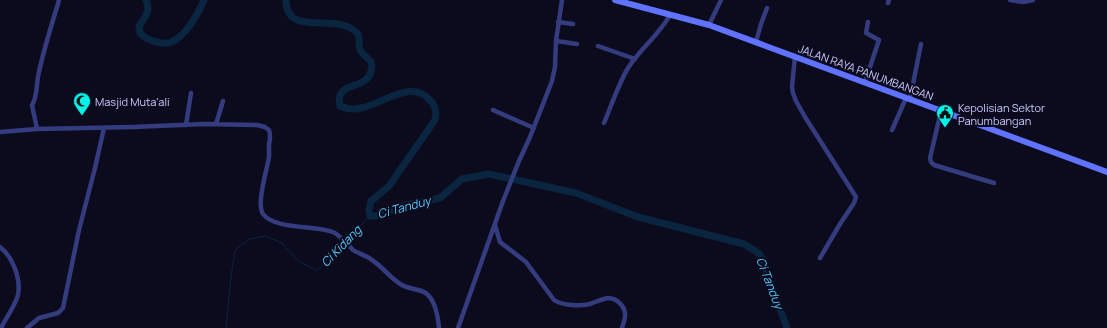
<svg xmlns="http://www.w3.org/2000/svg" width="1107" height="328" font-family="Manrope,sans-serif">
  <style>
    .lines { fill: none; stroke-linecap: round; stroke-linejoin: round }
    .stream { stroke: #092540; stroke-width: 1 }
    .river { stroke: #092540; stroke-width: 7 }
    .street { stroke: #343c7f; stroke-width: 4.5 }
    .secondary { stroke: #5f73ff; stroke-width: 6 }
    .labels { text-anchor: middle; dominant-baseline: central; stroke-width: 4; stroke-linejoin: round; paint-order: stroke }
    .street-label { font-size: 11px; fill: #c8caff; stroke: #0c0b1e }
    .poi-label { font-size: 11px; fill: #c8caff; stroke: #0c0b1e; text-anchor: start }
    .water-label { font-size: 12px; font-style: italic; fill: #56caff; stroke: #0c0b1e }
  </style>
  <rect width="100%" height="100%" fill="#0c0b1e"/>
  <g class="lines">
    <!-- stream -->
    <path class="stream" d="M346,240l24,-24
      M226,328l5,-51 4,-27 14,-11 16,-3 17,7 15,17 20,11 17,-20 10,-9"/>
    <!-- river -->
    <path class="river" d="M146,0c5,10 -1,18 -7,26l1,7c5,6 10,7 17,9 4,1 8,2 12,1 16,-5 29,-29 35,-43
      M286,0c0,39 51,11 71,33 4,4 1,12 3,17 3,5 8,8 11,12 1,3 1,6 0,9 -4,20 -37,9 -31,35 30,15 64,-33 90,-6 6,6 7,12 5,20l-46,66 -18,15 -2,9 1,6h6l30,-11 34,-7 22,-19 27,-5 87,19 62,24 106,27 16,10 27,74"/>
    <!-- street -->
    <path class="street" d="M1010,0l13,2 10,-2
      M888,3l1,-3
      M558,22l15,2
      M709,25l12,-25
      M556,41l21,3
      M756,42l5,-18 6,-16
      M598,46l37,13
      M795,56l-3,31 1,6 3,8 9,16 51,80 -2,6 -14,21 -20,34
      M865,82l14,-42 -13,-7 2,-11
      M910,99l11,-55
      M493,110l41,18
      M941,111l-11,47 1,4 3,3 60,18
      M604,123c8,-19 14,-38 24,-55 12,-19 31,-33 42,-53
      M216,124l7,-23
      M186,125l5,-32
      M37,129l-5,-24c6,-9 4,-22 7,-33 5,-24 13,-48 20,-72
      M892,130l14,-32
      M0,132l37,-3 96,-2 71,-3 53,1 8,2 4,3c2,5 1,10 0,15 0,4 0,8 0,12 -2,13 -13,47 -6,57 12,16 54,11 70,18 8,4 14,12 20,18 6,4 13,5 19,10 11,7 19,19 30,25 8,5 18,3 25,9 9,8 11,23 12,34
      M495,225l5,17 26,20 28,38c9,6 26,6 36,4 6,-2 12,-5 18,-6 9,0 18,9 17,18 0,4 -2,8 -3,12
      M0,247c13,10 21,32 18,48 -3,11 -12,23 -17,33
      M27,328l12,-10 19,-5 5,-5 16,-78 16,-62 9,-40
      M458,328l45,-127 16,-40 11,-24 22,-56 3,-14 1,-26 6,-41"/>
    <!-- secondary -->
    <path class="secondary" d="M615,0l94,25 398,147"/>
  </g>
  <!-- icons -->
  <defs>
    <g id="mosque-pin" transform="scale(0.9)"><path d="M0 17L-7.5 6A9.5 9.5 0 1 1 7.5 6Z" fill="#00f3e7" stroke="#0c0b1e"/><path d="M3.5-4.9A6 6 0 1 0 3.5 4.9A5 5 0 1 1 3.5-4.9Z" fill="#111"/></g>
    <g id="civic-pin" transform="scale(0.9)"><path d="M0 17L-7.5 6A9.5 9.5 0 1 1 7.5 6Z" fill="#00f3e7" stroke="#0c0b1e"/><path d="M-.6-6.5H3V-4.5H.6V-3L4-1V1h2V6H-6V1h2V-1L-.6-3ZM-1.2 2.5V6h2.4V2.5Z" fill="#111"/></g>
  </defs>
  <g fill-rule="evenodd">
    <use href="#mosque-pin" x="82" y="101"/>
    <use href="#civic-pin" x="945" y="113"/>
  </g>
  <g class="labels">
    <!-- street labels -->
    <g class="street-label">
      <text transform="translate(866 72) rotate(20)">JALAN RAYA PANUMBANGAN</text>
    </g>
    <!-- poi labels -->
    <g class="poi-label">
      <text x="95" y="101">Masjid Muta'ali</text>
      <text x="958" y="107">Kepolisian Sektor<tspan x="958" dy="13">Panumbangan</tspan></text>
    </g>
    <!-- water labels -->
    <g class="water-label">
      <text transform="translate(404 207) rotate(-15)">Ci Tanduy</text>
      <text transform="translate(341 246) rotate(-46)">Ci Kidang</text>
      <text transform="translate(770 283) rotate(69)">Ci Tanduy</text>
    </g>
  </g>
</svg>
